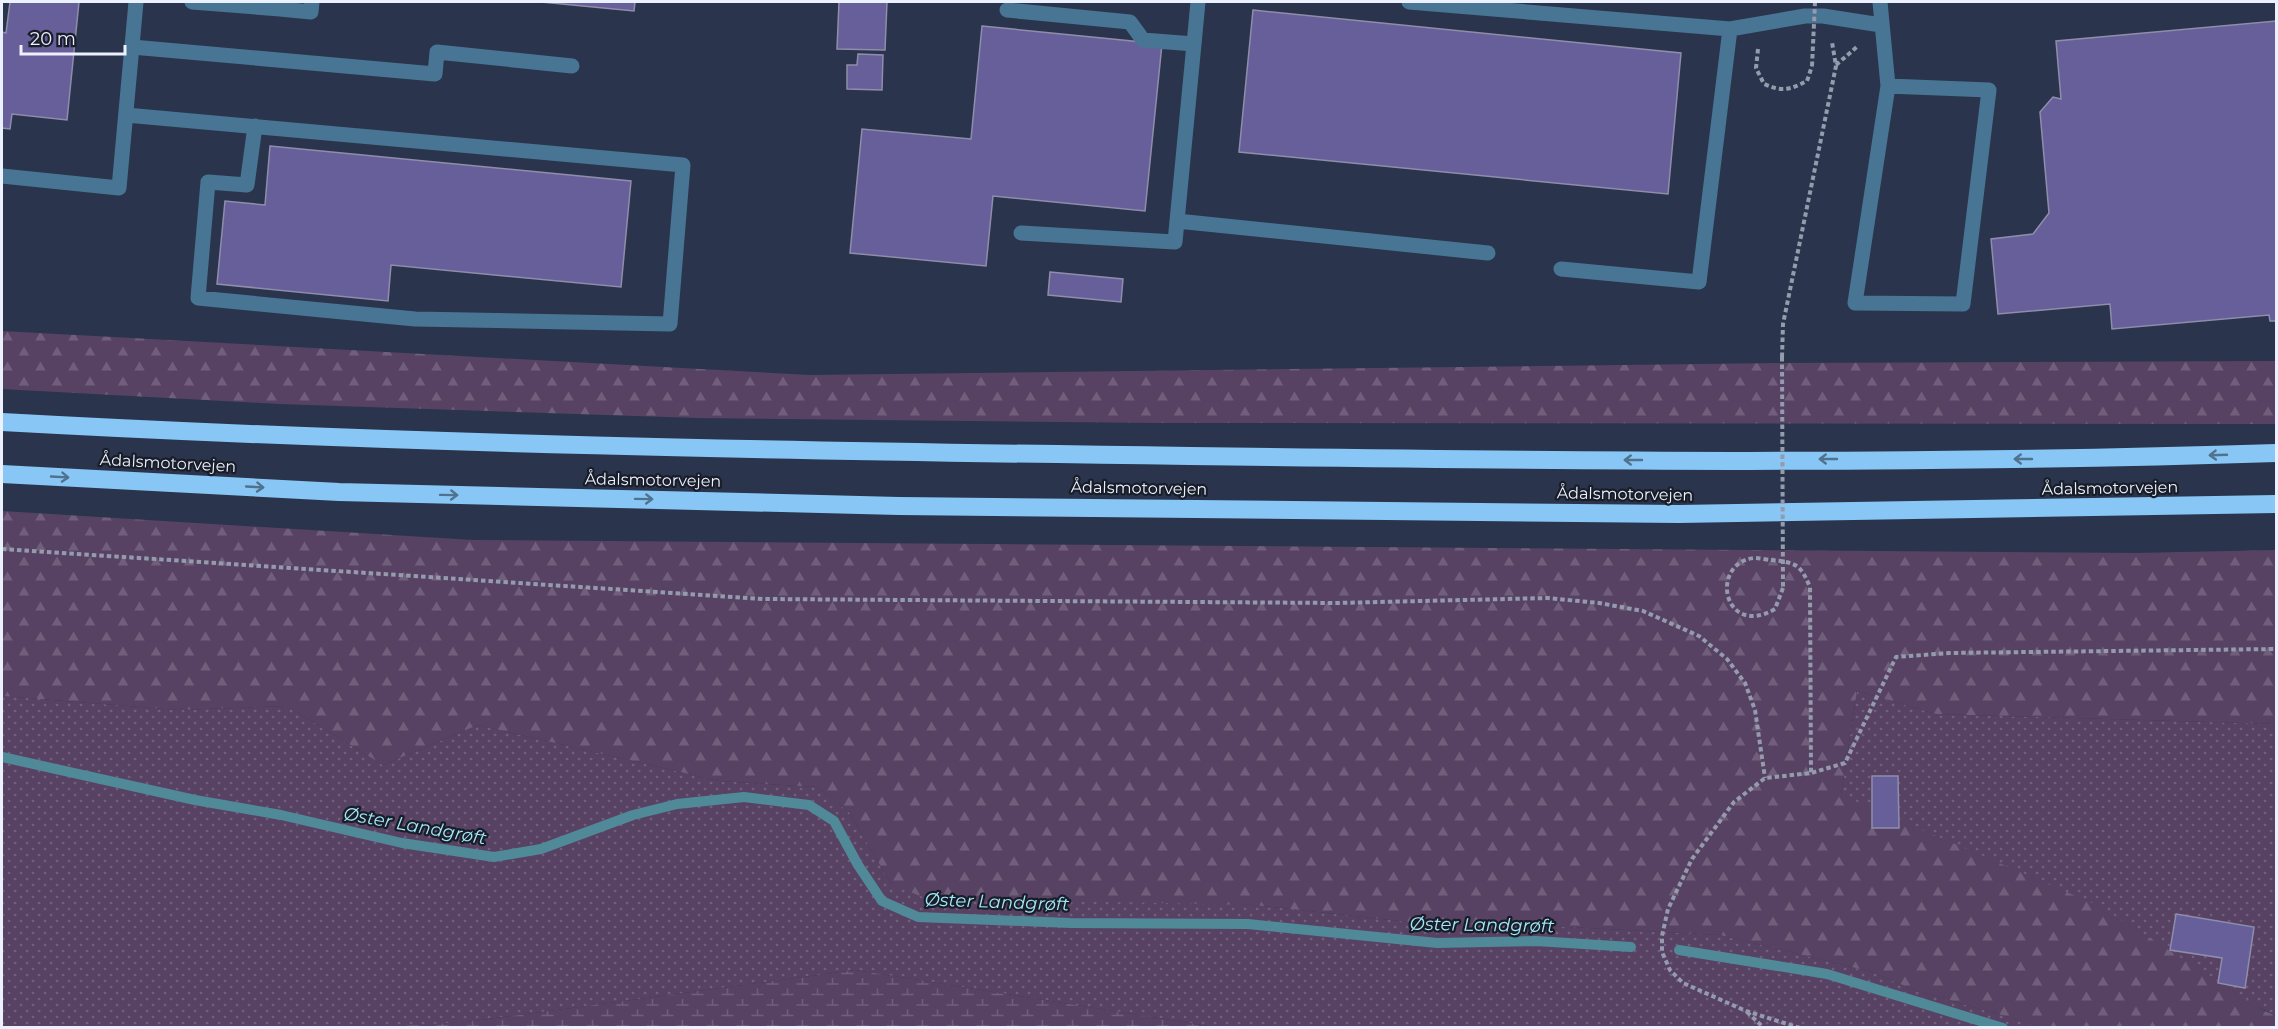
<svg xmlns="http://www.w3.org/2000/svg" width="2278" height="1029" font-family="Montserrat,sans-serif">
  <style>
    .grass { fill: url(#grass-dots) }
    .forest { fill: url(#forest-firs) }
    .wetland { fill: url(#wetland-marsh) }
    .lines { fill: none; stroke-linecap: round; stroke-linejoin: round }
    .stream { stroke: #508998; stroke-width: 10 }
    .building { fill: #675f9a; stroke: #8f8dab; stroke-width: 1.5 }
    .path { stroke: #939bad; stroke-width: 4; stroke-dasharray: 4.5 3; stroke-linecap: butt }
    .service { stroke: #497594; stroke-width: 15 }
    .motorway { stroke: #88c7f5; stroke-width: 18 }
    .path-bridge { stroke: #939bad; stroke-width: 4; stroke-dasharray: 4.5 3; stroke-linecap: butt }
    .oneway { stroke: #50728e }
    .labels { text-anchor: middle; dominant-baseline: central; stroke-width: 4.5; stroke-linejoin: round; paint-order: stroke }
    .street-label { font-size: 16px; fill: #ebf1fe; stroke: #181d28 }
    .water-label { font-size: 18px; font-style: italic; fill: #a1e7f9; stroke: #181d28 }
  </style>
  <defs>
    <pattern id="grass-dots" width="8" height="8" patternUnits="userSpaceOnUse" patternTransform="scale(1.5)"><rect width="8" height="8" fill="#584263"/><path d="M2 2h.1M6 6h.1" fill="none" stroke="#705e7a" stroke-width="1.8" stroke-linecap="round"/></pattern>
    <pattern id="forest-firs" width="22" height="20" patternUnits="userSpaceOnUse" patternTransform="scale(1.5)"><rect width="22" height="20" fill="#584263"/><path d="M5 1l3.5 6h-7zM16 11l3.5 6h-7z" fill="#705e7a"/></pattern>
    <pattern id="wetland-marsh" width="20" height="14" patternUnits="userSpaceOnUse" patternTransform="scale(1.5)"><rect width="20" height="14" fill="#584263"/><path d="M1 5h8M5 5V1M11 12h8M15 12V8" fill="none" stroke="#705e7a"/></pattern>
  </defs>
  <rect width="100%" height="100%" fill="#2a354d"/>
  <!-- grass -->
  <path class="grass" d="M1857,691l79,23 340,10v292l-435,-221z
    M2,696l176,14 109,-4 96,59 95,-40 241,56 98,6 32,25 42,72 363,21 182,20 133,2 151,8 152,37 42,18 129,37h-828l-360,-57 -389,52 -84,6 -380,-1z"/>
  <!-- forest -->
  <path class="forest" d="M2,331l807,44 972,-12 495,-2v63l-1117,-1 -461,-5 -418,-14 -278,-15z
    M2,511l471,29 1664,13 139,-3v174l-340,-10 -79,-23 -16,104 258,111 166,105 11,5v11h-233l-129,-37 -42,-18 -152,-37 -151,-8 -133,-2 -182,-20 -329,-7 -34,-14 -42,-72 -32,-25 -98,-6 -241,-56 -95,40 -96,-59 -109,4 -176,-14z"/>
  <!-- wetland -->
  <path class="wetland" d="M855,970l360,57h-833l84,-5z"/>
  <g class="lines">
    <!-- stream -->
    <path class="stream" d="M2,757l193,43 86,15 121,28 92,14 47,-8 92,-34 44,-11 67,-7 65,8 25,16 24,44 24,36 36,16 152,6 178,1 189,19 99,-2 95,6
      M1679,950l148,24 176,54"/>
  </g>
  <!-- building -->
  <path class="building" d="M10,2h69l-12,118 -55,-6 -2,15 -8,-1v-96l4,1z
    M541,2h94l-1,9z
    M839,2h48l-2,48 -48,-1z
    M1253,10l428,43 -13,141 -429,-42z
    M2276,21v300h-6l-1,-6 -157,14 -2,-25 -112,10 -7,-75 42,-5 16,-21 -9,-101 13,-15 8,2 -5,-58z
    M982,26l180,18 -17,167 -152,-15 -7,70 -136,-13 12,-124 109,10z
    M858,54l25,1 -1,35 -35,-1v-24h10z
    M270,146l361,35 -10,106 -230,-22 -3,36 -171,-17 8,-83 40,4z
    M1050,272l73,7 -2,23 -73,-7z
    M1872,776h26l1,52h-27z
    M2176,914l78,13 -9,61 -27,-5 4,-25 -52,-8z"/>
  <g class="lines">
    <!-- path -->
    <path class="path" d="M1758,49l-2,19 8,16c19,8 25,6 43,-3l5,-15
      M1836,65l22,-19
      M1782,357l1,-33 53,-258 -4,-24
      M2,549l761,50 574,4 211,-5 51,5 44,8 56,25 28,23 18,24 10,27 10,68
      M1783,588l-8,21c-52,30 -66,-46 -21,-51 6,0 13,2 18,2 25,3 28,4 38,27l1,186
      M1747,1012l17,16
      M1800,1028l-54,-17 -63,-28 -13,-13 -8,-18v-16l6,-27 24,-50 42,-57 31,-24 46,-5 34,-10 51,-106 53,-4 327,-4"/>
    <!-- service -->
    <path class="service" d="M192,2l88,7v-7
      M1409,2l321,27
      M1880,2l8,84 -33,217 108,1 26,-214 -101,-4
      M280,9l31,3 1,-10
      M1007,10l123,12 13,18 51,4 4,-42
      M132,47l303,27 2,-22 135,14
      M126,115l557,50 -13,159 -255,-5 -217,-21 10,-116 39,3 8,-59
      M2,176l117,12 17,-186
      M1177,221l311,32
      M1021,233l154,9 19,-198
      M1561,269l138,13 31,-253 75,-13h18l58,9"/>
    <!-- motorway -->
    <path class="motorway" d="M2,422c395,22 792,29 1188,34 362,5 725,9 1086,-3
      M2,474l337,18 560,14 780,8 597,-10"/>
    <!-- path-bridge -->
    <path class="path-bridge" d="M1812,66l3,-64
      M1782,357l1,231"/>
  </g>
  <!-- one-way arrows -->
  <defs><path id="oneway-shaft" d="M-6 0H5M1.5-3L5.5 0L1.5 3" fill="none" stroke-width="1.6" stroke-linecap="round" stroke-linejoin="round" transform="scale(1.5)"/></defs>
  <g class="oneway">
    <use href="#oneway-shaft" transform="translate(2218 455) rotate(178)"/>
    <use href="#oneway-shaft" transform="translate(1828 459) rotate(180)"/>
    <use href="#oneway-shaft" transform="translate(2023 459) rotate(180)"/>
    <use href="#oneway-shaft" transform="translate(1633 460) rotate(180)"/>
    <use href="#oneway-shaft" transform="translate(60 477) rotate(3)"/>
    <use href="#oneway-shaft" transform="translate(255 487) rotate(3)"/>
    <use href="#oneway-shaft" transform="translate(449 495) rotate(1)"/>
    <use href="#oneway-shaft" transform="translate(644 499) rotate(1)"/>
  </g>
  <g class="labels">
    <!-- street labels -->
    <g class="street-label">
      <text transform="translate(168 463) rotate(3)">Ådalsmotorvejen</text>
      <text transform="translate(653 480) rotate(1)">Ådalsmotorvejen</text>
      <text transform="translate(1139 488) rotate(1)">Ådalsmotorvejen</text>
      <text transform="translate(2110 488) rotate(-1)">Ådalsmotorvejen</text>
      <text transform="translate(1625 494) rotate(1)">Ådalsmotorvejen</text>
    </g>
    <!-- water labels -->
    <g class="water-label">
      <text transform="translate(415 826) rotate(10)">Øster Landgrøft</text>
      <text transform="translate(997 902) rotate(2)">Øster Landgrøft</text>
      <text transform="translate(1482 925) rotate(1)">Øster Landgrøft</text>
    </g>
  </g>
  <!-- border -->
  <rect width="2278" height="1029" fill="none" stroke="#ebf1fe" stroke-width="6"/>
  <!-- scale -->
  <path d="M21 45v9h104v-9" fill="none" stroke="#ebf1fe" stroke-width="3"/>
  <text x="30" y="45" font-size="18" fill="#ebf1fe" stroke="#181d28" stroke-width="4.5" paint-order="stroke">20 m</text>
</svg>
